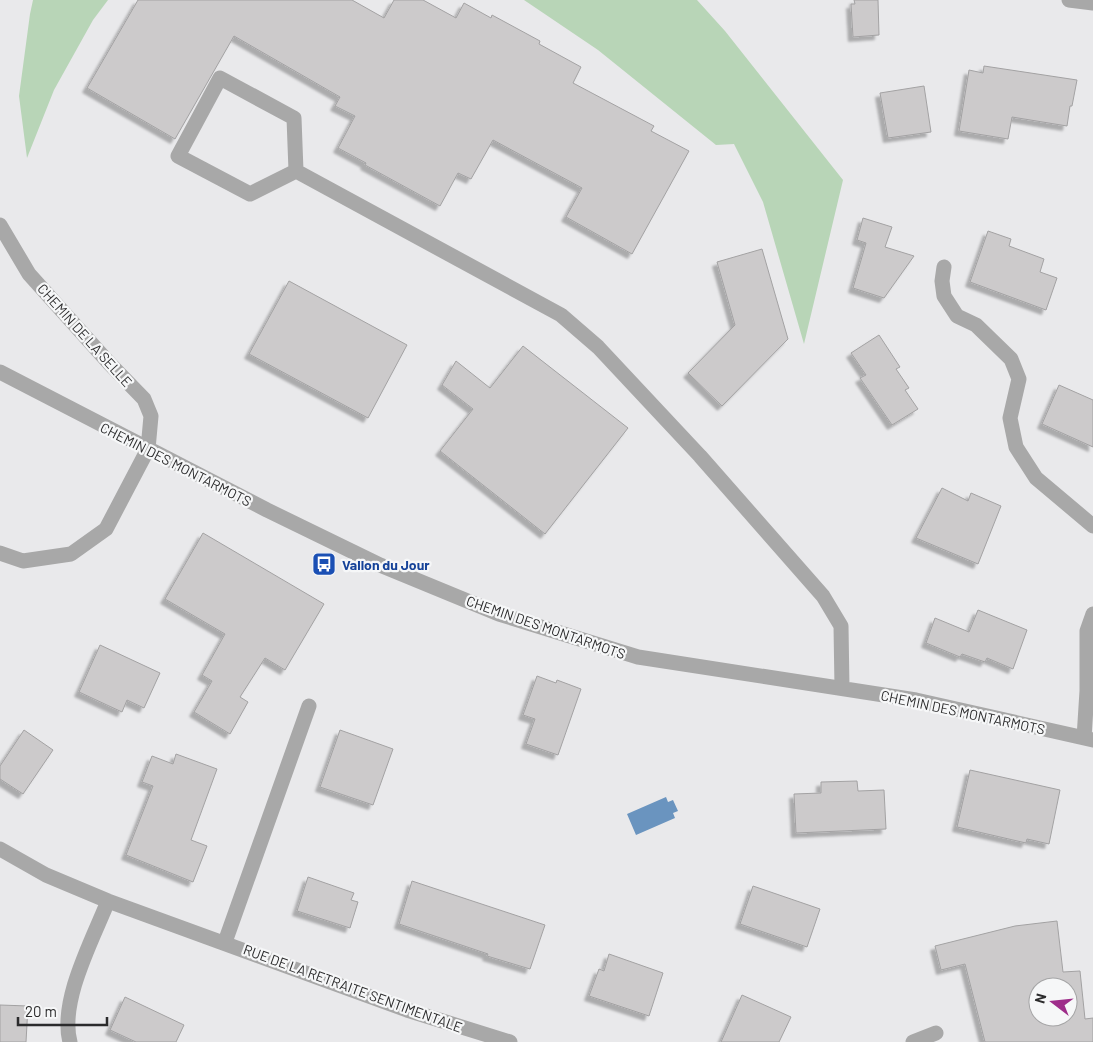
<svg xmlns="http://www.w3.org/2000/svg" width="1093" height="1042" font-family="Barlow,sans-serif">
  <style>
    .green { fill: #b8d5b7 }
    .water { fill: #6a94bf }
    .building { fill: #cccacb; stroke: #a3a2a3; fill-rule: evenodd; filter: url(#shadow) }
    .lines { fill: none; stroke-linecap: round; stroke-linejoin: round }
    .minor { stroke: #a8a8a8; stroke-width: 15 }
    .labels { text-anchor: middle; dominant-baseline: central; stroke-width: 4.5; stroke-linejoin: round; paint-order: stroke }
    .street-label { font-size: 14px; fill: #2b2b2c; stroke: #f6f7f8 }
    .transit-label { font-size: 14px; font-weight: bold; fill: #164399; stroke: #f6f7f8; text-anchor: start }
  </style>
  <defs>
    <filter id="shadow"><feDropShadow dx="-4.5" dy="4.5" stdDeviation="1" flood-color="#0004"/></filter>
  </defs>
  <rect width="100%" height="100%" fill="#e9e9eb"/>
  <!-- green -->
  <path class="green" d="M33,0h75l-15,20 -39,70 -27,68 -8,-62 11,-82z
    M524,0h173l28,31 118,149 -39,164 -41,-142 -29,-58 -18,1 -118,-95z"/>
  <!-- water -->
  <path class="water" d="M666,797l2,5 5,-2 5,11 -5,2 2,5 -39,17 -9,-21z"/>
  <!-- building -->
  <path class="building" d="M138,0h214l32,18 10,-18h29l33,18 8,-15 27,15 1,-3 48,26 -1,3 42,23 -8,16 81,43 -3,5 38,20 -57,103 -66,-37 16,-29 -89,-48 -22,39 -13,-6 -18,33 -75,-41 1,-2 -28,-15 17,-32 -20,-10 5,-9 -106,-61 -59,103 -88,-51z
    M854,0h24l1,35 -26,2 -2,-33h4z
    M984,66l93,14 -5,26h-2l-3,20 -55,-9 -4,22 -49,-8 10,-61 14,3z
    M924,86l7,46 -43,6 -8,-45z
    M863,218l29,9 -7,20 29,9 -30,42 -31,-10 13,-45 -9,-3z
    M988,231l23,8 -2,7 35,13 -4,13 17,6 -11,32 -76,-28z
    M762,249l26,90 -66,67 -34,-33 47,-48 -18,-63z
    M289,281l118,64 -39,73 -119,-64z
    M879,335l21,32 -4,2 13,19 -4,2 13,19 -26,16 -32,-47 6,-3 -15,-22z
    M523,346l105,82 -83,106 -105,-83 33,-42 -31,-24 14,-24 34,27z
    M1059,385l34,15v47l-51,-23z
    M942,488l26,13 3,-8 30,13 -23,58 -62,-26z
    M203,533l121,71 -39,66 -20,-12 -25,39 8,5 -18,32 -36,-22 18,-31 -10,-6 23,-41 -60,-35z
    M978,610l49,20 -14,39 -26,-11 -2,4 -23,-8 -2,3 -34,-14 9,-25 34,14z
    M100,645l60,28 -16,35 -17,-8 -5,12 -43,-20z
    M537,676l19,7 1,-3 24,9 -23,66 -32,-11 9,-25 -12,-4z
    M24,730l29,20 -30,44 -23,-15v-13z
    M340,730l53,19 -20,56 -53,-18z
    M176,754l41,15 -26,71 16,6 -14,36 -67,-27 27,-69 -11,-4 10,-26 21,8z
    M970,770l90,20 -11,54 -22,-5 -1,4 -69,-16z
    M857,781l1,10 26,-1 2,39 -90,4 -2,-39 27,-1v-11z
    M308,877l46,16 -3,7 7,2 -8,26 -53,-17z
    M412,881l133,44 -15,44 -43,-13 1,-2 -89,-30z
    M753,886l67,23 -13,38 -67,-23z
    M1057,921l6,51 17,-1 5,48 8,-1v24h-108l-20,-78 -24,6 -6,-24 80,-20zM1038,987h30v30h-30z
    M609,954l54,19 -14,43 -60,-20 10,-27 5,2z
    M742,995l49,22 -12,25h-58z
    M125,997l59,28 -8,17h-40l-26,-12z
    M0,1005l28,1 -2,36h-26z"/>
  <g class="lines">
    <!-- minor -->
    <path class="minor" d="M1069,0l24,3
      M220,78l74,40 2,53 -46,23 -72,-38z
      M296,171l265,144 37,32 102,109 123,140 18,30 1,62
      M0,225l29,49 80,89 35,36 7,17 -3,33 -42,80 -35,25 -48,7 -23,-8
      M944,267l-2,14 2,15 13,20 19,9 35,34 8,20 -9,39 6,29 20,31 57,48
      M0,372l267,138 113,55 119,49 139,43 278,43 177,40
      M1084,738l3,-47v-60l6,-17
      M0,849l46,26 62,26 299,109 103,32
      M225,942l84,-236
      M70,1042c-11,-41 23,-103 38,-141
      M913,1042l23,-9"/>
  </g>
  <!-- icons -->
  <defs>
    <g id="bus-square" transform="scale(1.25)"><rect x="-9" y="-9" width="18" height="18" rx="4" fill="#1a4fb4" stroke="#f6f7f8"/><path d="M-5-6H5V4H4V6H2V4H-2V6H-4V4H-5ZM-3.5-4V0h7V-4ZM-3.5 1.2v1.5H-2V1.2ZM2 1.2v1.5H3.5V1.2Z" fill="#fff"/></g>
  </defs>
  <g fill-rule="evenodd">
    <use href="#bus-square" x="324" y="564"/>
  </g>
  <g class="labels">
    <!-- street labels -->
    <g class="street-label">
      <text transform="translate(85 335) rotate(48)">CHEMIN DE LA SELLE</text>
      <text transform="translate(176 464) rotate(27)">CHEMIN DES MONTARMOTS</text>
      <text transform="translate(546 627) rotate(19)">CHEMIN DES MONTARMOTS</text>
      <text transform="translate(963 712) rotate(12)">CHEMIN DES MONTARMOTS</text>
      <text transform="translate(353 988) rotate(20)">RUE DE LA RETRAITE SENTIMENTALE</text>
    </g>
    <!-- transit labels -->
    <g class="transit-label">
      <text x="342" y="564">Vallon du Jour</text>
    </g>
  </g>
  <!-- north arrow -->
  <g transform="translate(1053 1002) rotate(286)"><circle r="24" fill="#f6f7f8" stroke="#a5a5a6"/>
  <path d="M0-4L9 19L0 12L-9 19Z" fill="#9e2d8a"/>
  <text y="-8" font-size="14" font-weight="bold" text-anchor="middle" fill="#2b2b2c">N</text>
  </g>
  <!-- scale -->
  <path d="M18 1017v8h89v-8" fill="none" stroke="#2b2b2c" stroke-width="2.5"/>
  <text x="25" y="1017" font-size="15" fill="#2b2b2c" stroke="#f6f7f8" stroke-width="4" paint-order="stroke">20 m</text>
</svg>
